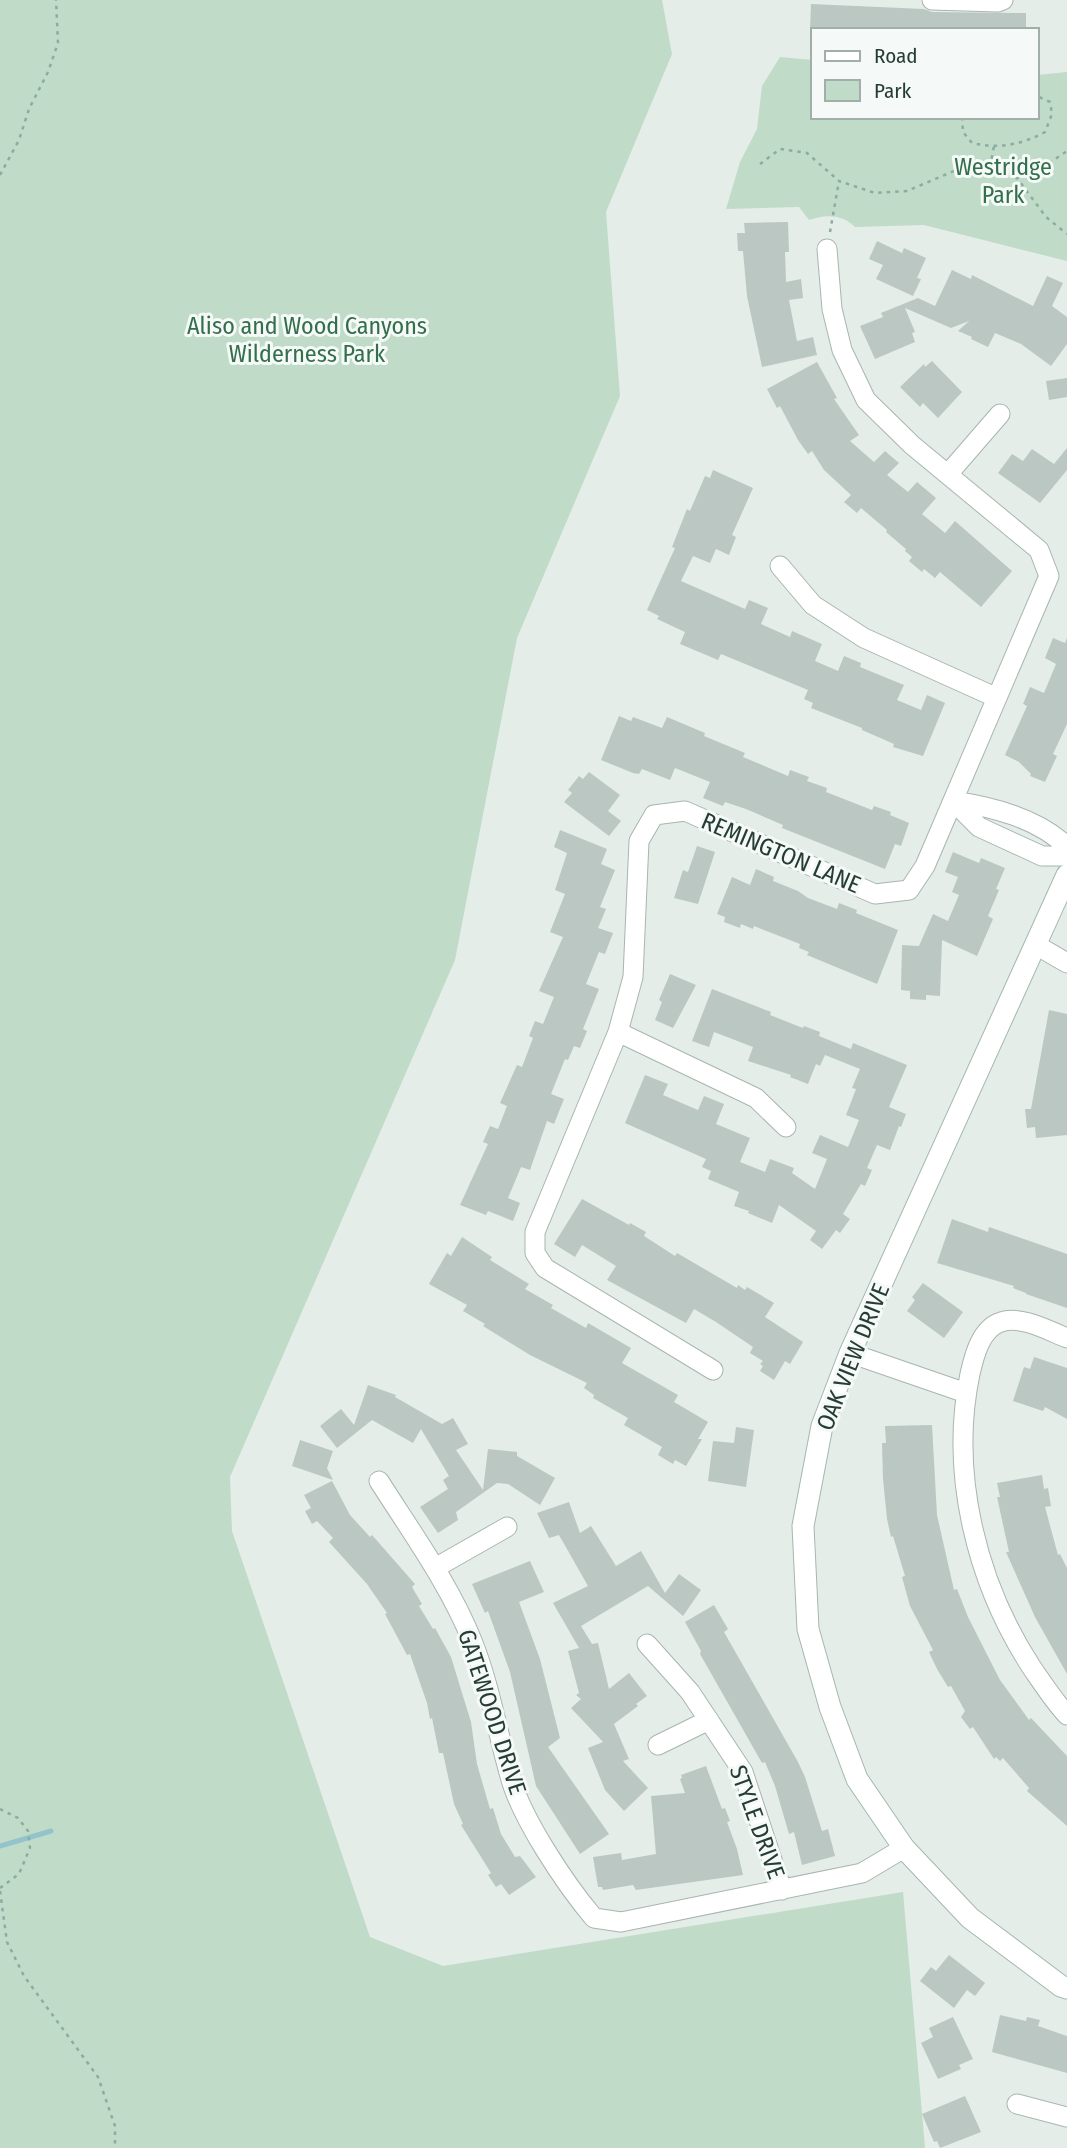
<svg xmlns="http://www.w3.org/2000/svg" width="1067" height="2148" font-family="'Fira Sans Condensed',sans-serif">
  <style>
    .green { fill: #c0dbc8 }
    .lines { fill: none; stroke-linecap: round; stroke-linejoin: round }
    .stream { stroke: #93c3cb; stroke-width: 5 }
    .building { fill: #bbc7c2 }
    .street-casing { stroke: #a8b5b0; stroke-width: 21 }
    .secondary-casing { stroke: #a5b7b1; stroke-width: 23 }
    .path { stroke: #89ada1; stroke-width: 2.5; stroke-dasharray: 3.5 5; stroke-linecap: butt }
    .street { stroke: #fff; stroke-width: 19 }
    .secondary { stroke: #fff; stroke-width: 21 }
    .labels { text-anchor: middle; dominant-baseline: central; stroke-width: 6; stroke-linejoin: round; paint-order: stroke }
    .park-label { font-size: 24px; fill: #346f4b; stroke: #f5f9f7 }
    .street-label { font-size: 24px; fill: #263d36; stroke: #f5f9f7 }
  </style>
  <rect width="100%" height="100%" fill="#e5ede9"/>
  <!-- green -->
  <path class="green" d="M0,0h662l10,54 -66,158 14,184 -103,242 -62,322 -225,517 2,54 138,406 73,29 460,-74 22,256h-925z
    M780,57l33,3v57h224v-42l30,-3v189l-143,-36 -69,2c-12,-13 -30,-13 -46,-7l-10,-13 -73,2 14,-47 17,-33 5,-43z"/>
  <g class="lines">
    <!-- stream -->
    <path class="stream" d="M0,1846l51,-15"/>
  </g>
  <!-- building -->
  <path class="building" d="M811,4l113,5 8,3 94,1v17h-216z
    M788,222l1,30h-4l1,30 15,-3 2,19 -14,2 8,41 16,-4 4,18 -55,12 -15,-71 -4,-45h-5l-1,-18h8l-1,-10z
    M877,241l25,12 2,-5 22,10 -9,20 4,1 -8,17 -37,-17 7,-14 -14,-6z
    M952,270l19,9 1,-4 61,31 14,-30 16,7 -11,23 15,11v27l-16,22 -30,-22 -26,-11 -7,14 -17,-8 1,-2 -14,-6 11,-10 -18,7 -46,-20 10,24 -3,1 3,9 -40,17 -15,-33 23,-9 -2,-4 37,-15 17,8z
    M932,361l30,31 -24,26 -15,-15 -3,4 -20,-20 24,-23 1,3z
    M817,362l20,36 -3,1 25,36 -9,6 24,21 11,-11 14,12 -12,12 21,17 9,-10 19,16 -14,16 23,19 10,-12 57,50 -31,36 -41,-35 -5,6 -11,-9 -2,3 -13,-11 3,-4 -7,-6 1,-2 -20,-17 1,-2 -26,-22 -4,5 -13,-11 7,-7 -27,-25 -12,-19 -4,3 -10,-14 -18,-34 -3,2 -10,-19z
    M1067,378v19l-18,3 -3,-19z
    M1067,448v22l-27,33 -42,-30 14,-19 11,7 9,-12 22,15z
    M713,470l40,18 -21,47 4,2 -7,18 -13,-6 -6,14 -17,-7 -12,25 64,28 4,-9 19,8 -7,16 29,13 2,-6 30,13 -7,17 23,10 6,-15 17,7 -1,4 44,18 -7,15 24,10 6,-15 18,8 -22,53 -30,-9 1,-3 -32,-14v-2l-51,-20 2,-5 -9,-4 4,-9 -87,-36 -3,6 -38,-16 5,-12 -28,-13 2,-3 -12,-6 28,-62 -3,-1 15,-38 3,2 15,-35 5,2z
    M1053,638l12,5 2,-5v86l-14,30 4,2 -12,26 -15,-6 1,-2 -12,-12 -14,-7 22,-49 -4,-2 7,-17 14,6 12,-29 -11,-6z
    M619,716l12,5 2,-4 29,11 5,-11 38,16 -1,3 41,17 -2,4 45,19 2,-6 19,7 -2,4 20,7 -1,4 46,18 2,-4 17,6 -1,3 19,8 -8,23 -6,-2 -10,25 -103,-41 1,-3 -37,-16 -21,-7 -2,4 -20,-8 7,-16 -35,-14 -5,12 -28,-11 -3,5 -6,-1 -32,-13z
    M589,772l31,23 -12,16 13,10 -12,15 -45,-34 8,-9 -4,-3 11,-14 4,3z
    M560,830l47,19 -6,15 14,6 -15,37 6,2 -8,19 15,5 -8,21 -6,-2 -13,32 13,5 -16,40 4,2 -7,17 -6,-2 -6,14 -3,-1 -14,35 13,5 -10,25 -7,-3 -17,49 -9,-3 -13,31 12,5 -7,18 -25,-10 -2,4 -26,-10 28,-61 -5,-2 7,-16 8,3 9,-23 -7,-3 17,-38 5,2 11,-29 -4,-2 6,-15 8,3 11,-27 -15,-6 24,-54 -13,-5 15,-38 -10,-4 12,-37 -13,-6z
    M697,846l18,6 -17,52 -24,-6 9,-28 5,2z
    M953,852l26,11 2,-5 24,10 -9,21 3,1 -11,26 5,3 -16,37 -35,-16 -2,56 -14,-1v5l-16,-1v-8l-9,-1 1,-45 17,1 14,-32 15,7 11,-26 -7,-3 6,-15 -13,-5z
    M756,869l18,8 -1,4 25,10 10,7 29,11 2,-6 18,7 -1,3 42,17 -21,54 -70,-29 2,-3 -10,-4 1,-4 -46,-18 -1,3 -12,-5 -1,4 -16,-6 1,-5 -8,-3 15,-37 18,8z
    M670,974l26,11 -23,43 -18,-8 7,-18 -3,-2z
    M712,989l59,23 -1,3 33,13 1,-2 16,6 -1,4 32,13 2,-6 54,22 -18,42 17,7 -5,13 -2,-1 -9,24 -13,-5 -10,23 5,2 -7,16 -4,-2 -18,30 7,5 -10,14 -4,-3 -14,19 -12,-9 6,-9 -37,-26 -7,18 -24,-10 1,-2 -15,-5 5,-14 -31,-13 3,-8 -9,-4 4,-8 -81,-36 20,-48 23,9 -5,11 35,15 6,-14 20,8 -8,20 34,14 -10,24 25,10 5,-13 24,9 -2,5 23,16 12,-30 -15,-6 8,-18 28,12 11,-27 -13,-5 10,-26 -4,-1 8,-19 -35,-14 -5,11 -4,-2 -8,20 -18,-7 1,-2 -43,-14 5,-14 -39,-15 -5,15 -17,-6z
    M1049,1010l18,4v121l-31,3 -1,-11 -8,1 -2,-19h6z
    M582,1199l47,26 1,-2 16,9 -2,4 31,20 2,-3 60,35 1,-3 7,5 2,-3 27,16 -9,14 38,25 -13,22 -5,-3 -11,19 -14,-9 3,-5 -3,-2 3,-3 -13,-8 3,-6 -37,-25 -22,-13 -8,14 -79,-43 9,-14 -34,-21 -7,12 -21,-13z
    M952,1219l36,13 1,-5 78,27v54l-41,-14v-1l-13,-5 1,-2 -77,-23z
    M462,1237l30,20 -2,3 39,24 -4,5 28,16 -2,3 35,20 2,-5 43,25 -9,15 56,32 -4,7 34,20 -10,17h4l-16,27 -11,-6 -2,4 -15,-9 4,-8 -38,-22 4,-7 -35,-20 1,-3 -10,-7 3,-5 -57,-28 -47,-29 2,-2 -22,-13 4,-6 -38,-21 18,-31 4,3z
    M923,1283l40,29 -19,26 -37,-27 8,-11 -3,-3z
    M1034,1357l33,11v51l-22,-12 -2,4 -30,-10 11,-34 6,2z
    M368,1385l28,10 -1,2 47,27 11,-6 15,26 -12,6 27,40 5,-41 29,3v4l38,22 -15,27 -32,-21 -11,-1 -41,29 2,8 -20,13 -18,-26 28,-18 -5,-9 6,-4 -28,-47 -8,14 -41,-23 -35,28 -17,-22 21,-17 13,16z
    M932,1425l5,90 17,75 3,-1 11,28 32,63 29,40 2,-2 36,38v70l-40,-35 2,-3 -26,-30 -3,3 -4,-4 -2,2 -21,-32 -3,2 -9,-12 4,-6 -14,-25 -3,1 -11,-18 -8,-17 4,-2 -23,-44 -8,-29 3,-1 -12,-40 -2,1 -4,-18 -4,-40 -1,-36h4l-1,-17z
    M736,1427l18,3 -8,57 -38,-6 5,-40 21,2z
    M300,1440l33,11 -6,17 6,12 -41,-14z
    M1042,1475l2,14 4,-1 3,18 -6,1 13,48 2,-1 7,14v106l-32,-57 -29,-65h3l-12,-55h3l-3,-14z
    M332,1481l18,34 20,22 2,-2 43,49 -3,3 10,17 -3,2 14,23 2,-1 16,29 20,65 6,42 13,45 3,-1 8,26 14,23 5,-1 16,21 -27,18 -8,-11 -5,3 -8,-12 3,-2 -30,-48 2,-1 -9,-20 -11,-51h-4l-7,-35 -2,1 -3,-16 -17,-49 -3,1 -22,-41 2,-1 -20,-29 -38,-42 4,-4 -16,-17 -5,3 -7,-13 6,-3 -7,-13z
    M569,1502l11,31 11,-7 25,40 25,-15 24,42 14,-19 22,16 -18,26 -35,-30 -67,40 11,18 6,-1 11,46 20,-16 18,23 -11,8 2,2 -24,18 15,35 -6,2 25,27 -24,23 -19,-21 -17,-42 15,-6 -32,-34 10,-9 -5,-4 3,-2 -11,-42 11,-3 -26,-45 35,-17 -29,-51 -10,3 -12,-25z
    M530,1561l14,31 -25,10 21,57 20,79 -12,9 61,87 -29,20 -44,-68 -26,-114 -22,-61 -3,2 -13,-29z
    M714,1605l14,24 -4,3 74,130 7,15 17,54 6,-2 7,27 -33,9 -8,-33 -5,2 -14,-48 -10,-24 -3,1 -62,-109 1,-3 -16,-29z
    M706,1766l16,43 3,-1 5,13 -3,1 10,27 6,26 -107,15 -3,-5 -30,5 -1,-3h-4l-5,-30 28,-4 1,7 34,-6 -5,-58 34,-3 -5,-14 2,-1 -1,-3z
    M949,1955l36,28 -10,13 -8,-6 -13,18 -34,-27 11,-14 5,4z
    M1000,2015l26,6 1,-4 13,3 -2,6 29,10v37l-75,-21z
    M953,2017l20,42 -14,6 2,4 -23,10 -17,-36 12,-6 -4,-9z
    M965,2096l16,36 -41,16 -3,-7 -3,1 -12,-28z"/>
  <g class="lines">
    <!-- street casing -->
    <g class="street-casing">
      <path id="street" d="M932,0l66,2 5,-2
        M948,474l52,-60
        M780,566l33,39 51,33 131,59
        M953,801l26,26 63,29h25
        M953,801c39,6 85,17 114,46
        M1036,945l31,18
        M618,1032l138,66 30,29
        M1067,1338c-18,-7 -46,-23 -66,-16 -20,6 -27,34 -31,52 -21,100 7,210 62,294 11,16 22,33 35,47
        M850,1353l116,40
        M713,1370l-168,-102 -10,-15v-21l83,-200 15,-55 6,-136 15,-26 31,-4 190,83 34,-4 16,-24 124,-290 -10,-26 -127,-105 -46,-45 -24,-50 -10,-41 -5,-60
        M379,1481c33,52 71,104 94,162 17,43 24,88 37,133 11,42 56,109 84,142l27,4 241,-49 42,-25
        M435,1568l72,-41
        M647,1644l43,48 53,80 39,118
        M658,1745l51,-25
        M1017,2104l50,13"/>
    </g>
    <!-- secondary casing -->
    <g class="secondary-casing">
      <path id="secondary" d="M1067,875l-217,478 -28,73 -19,100 5,103 22,78 27,72 47,69 66,70 91,68 6,2"/>
    </g>
    <!-- path -->
    <path class="path" d="M962,117l1,15 9,11c27,6 49,2 73,-11l7,-18 -2,-12 -13,-6
      M760,164l20,-15 27,4 32,28 36,12 32,-2 61,-26 22,2 27,11 29,39 21,17
      M990,167l4,-21
      M0,175l19,-35 10,-31 19,-37 10,-29 -2,-43
      M1018,177l24,-9 25,-17
      M830,232l9,-51
      M0,1809l18,9 10,13 2,17 -11,26 -19,14
      M0,1891l7,51 17,34 74,101 17,49v22"/>
    <!-- street -->
    <use href="#street" class="street"/>
    <!-- secondary -->
    <use href="#secondary" class="secondary"/>
  </g>
  <g class="labels">
    <!-- park labels -->
    <g class="park-label">
      <text x="1003" y="167">Westridge<tspan x="1003" dy="28">Park</tspan></text>
      <text x="307" y="326">Aliso and Wood Canyons<tspan x="307" dy="28">Wilderness Park</tspan></text>
    </g>
    <!-- street labels -->
    <g class="street-label">
      <text transform="translate(781 853) rotate(23)">REMINGTON LANE</text>
      <text transform="translate(853 1357) rotate(-68)">OAK VIEW DRIVE</text>
      <text transform="translate(492 1712) rotate(72)">GATEWOOD DRIVE</text>
      <text transform="translate(757 1822) rotate(70)">STYLE DRIVE</text>
    </g>
  </g>
  <!-- legend -->
  <rect x="811" y="28" width="228" height="91" fill="#f5f9f7" stroke="#a2aeaa" stroke-width="2"/>
  <rect x="825" y="51" width="35" height="10" fill="#ffffff" stroke="#a2aeaa" stroke-width="2"/>
  <text x="874" y="63" font-size="21" fill="#263d36">Road</text>
  <rect x="825" y="80" width="35" height="21" fill="#c0dbc8" stroke="#a2aeaa" stroke-width="2"/>
  <text x="874" y="98" font-size="21" fill="#263d36">Park</text>
</svg>
